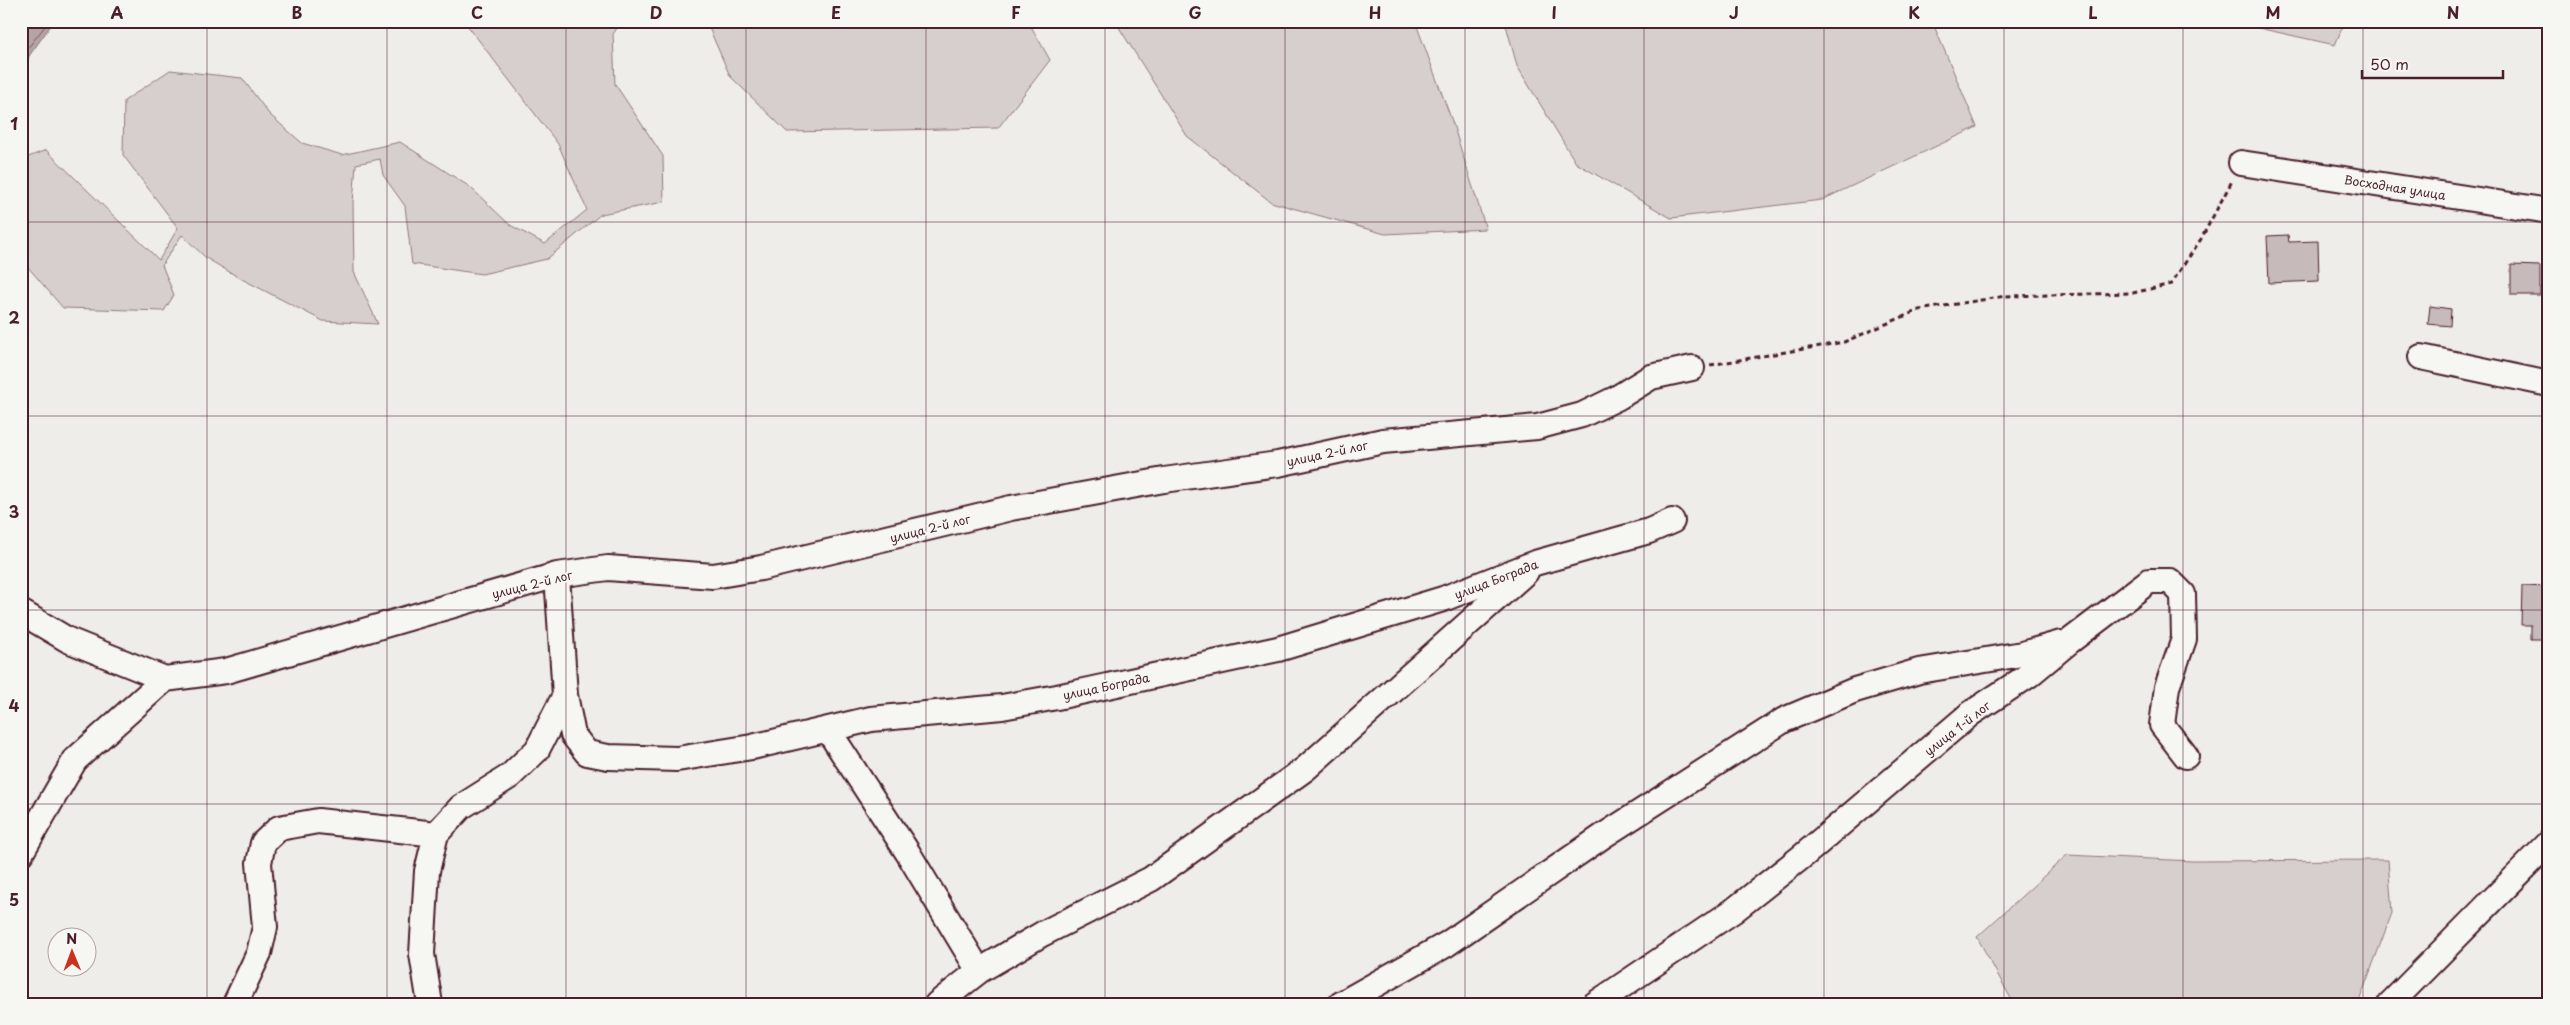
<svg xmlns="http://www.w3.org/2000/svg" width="2570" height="1025" font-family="'Playpen Sans',sans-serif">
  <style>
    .green { fill: #d7cfce; stroke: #90777c }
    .water { fill: #b4a4a5; stroke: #8a6f74 }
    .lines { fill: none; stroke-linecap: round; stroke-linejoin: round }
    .shore { stroke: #74545c; stroke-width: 1 }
    .building { fill: #c6babb; stroke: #4a1f2b }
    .minor-casing { stroke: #4a1f2b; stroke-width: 28 }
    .path { stroke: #4a1f2b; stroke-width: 3; stroke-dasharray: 5 4; stroke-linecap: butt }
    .minor { stroke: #f6f6f2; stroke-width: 24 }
    .grid { fill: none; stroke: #4a1f2b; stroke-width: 1; stroke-opacity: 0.55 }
    .labels { text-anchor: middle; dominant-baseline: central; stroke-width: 4; stroke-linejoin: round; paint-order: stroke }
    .street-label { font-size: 12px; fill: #4a1f2b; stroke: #f6f6f2 }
    .neatline { fill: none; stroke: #4a1f2b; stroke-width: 2 }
    .grid-label { font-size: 16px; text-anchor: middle; font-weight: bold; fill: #4a1f2b }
  </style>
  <rect width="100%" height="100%" fill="#efedea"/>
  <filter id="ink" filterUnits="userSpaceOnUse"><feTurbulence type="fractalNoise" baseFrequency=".02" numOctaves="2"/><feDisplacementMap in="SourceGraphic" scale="10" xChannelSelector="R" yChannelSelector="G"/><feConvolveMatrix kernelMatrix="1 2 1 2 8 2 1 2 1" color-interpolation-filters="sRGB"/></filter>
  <g filter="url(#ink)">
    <!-- green -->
    <path class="green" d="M464,21h158l-9,13 2,50 48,72 1,46 -63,12 -54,45 -65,15 -70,-10 -7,-58 -22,-31 -3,-16 -24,5 -3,39 1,69 24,52 -55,-3 -85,-44 -32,-19 -24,-23 -20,30 12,30 -10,16 -101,-3 -42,-49v-99l25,-10 113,110 19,-32 -55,-73 1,-54 46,-31 72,8 27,36 33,29 40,12 58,-13 70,45 40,38 35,19 42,-34 -29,-66z
      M706,21h322l22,39 -52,68 -211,4 -57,-56z
      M1115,21h300l37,100 34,108 -101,5 -114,-32 -84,-66z
      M1505,21h427l45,106 -155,73 -151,18 -95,-55 -59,-97z
      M2227,21h118l-10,24z
      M2067,855l126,6 195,-1 4,53 -34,91h-344l-37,-67z"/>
    <!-- water -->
    <path class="water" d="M21,21h33l-25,35 -8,31z"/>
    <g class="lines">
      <!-- shore -->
      <path class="shore" d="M21,65l3,-12 25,-32"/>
    </g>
    <!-- building -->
    <path class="building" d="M2288,235l1,7 29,-1 1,40 -50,2 -2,-47z
      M2511,265l29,1v29h-29z
      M2430,306l21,3 -1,17 -22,-2z
      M2522,586l27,1v52h-18v-14h-10z"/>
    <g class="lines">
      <!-- minor casing -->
      <g class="minor-casing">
        <path id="minor" d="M2241,163l308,48
          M2421,357l128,27
          M557,575l8,120 8,40 14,18 21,4 69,2 75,-12 119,-28 131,-12 55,-10 221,-48 165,-50 92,-36 114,-32 23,-10
          M21,612l47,28 97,39 61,-8 331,-96 51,-7 105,8 48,-8 250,-60 153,-28 114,-16 105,-23 154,-14 45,-12 35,-17 34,-21 41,-9
          M828,730l80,123 71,118
          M21,853l54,-93 90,-81
          M235,1004l24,-51 6,-26 -6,-64 4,-20 16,-15 39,-7 118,13
          M430,1004l-8,-50 5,-83 9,-37 25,-27 49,-31 27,-26 28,-55
          M937,1004l42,-33 63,-37 109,-55 154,-110 221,-197
          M1341,1004l106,-60 156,-108 181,-116 71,-30 64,-19 103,-17 39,-11
          M1595,1004l138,-93 71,-56 166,-141 59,-39 41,-34 79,-60h21l13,13 1,45 -17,48 -5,38 24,31
          M2390,1004l159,-161"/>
      </g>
      <!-- path -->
      <path class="path" d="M1710,365l134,-23 75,-32 87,-14 127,-3 38,-9 30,-45 31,-58"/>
      <!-- minor -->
      <use href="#minor" class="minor"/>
    </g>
  </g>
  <!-- grid -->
  <path class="grid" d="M207,21v983M387,21v983M566,21v983M746,21v983M926,21v983M1105,21v983M1285,21v983M1465,21v983M1644,21v983M1824,21v983M2004,21v983M2183,21v983M2363,21v983M21,222h2528M21,416h2528M21,610h2528M21,804h2528"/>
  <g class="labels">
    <!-- street labels -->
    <g class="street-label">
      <text transform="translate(2395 187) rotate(9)">Восходная улица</text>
      <text transform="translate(1327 453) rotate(-12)">улица 2-й лог</text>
      <text transform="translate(930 528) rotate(-14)">улица 2-й лог</text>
      <text transform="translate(1496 579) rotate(-21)">улица Бограда</text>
      <text transform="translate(532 584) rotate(-14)">улица 2-й лог</text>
      <text transform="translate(1106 686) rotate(-12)">улица Бограда</text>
      <text transform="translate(1957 728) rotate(-38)">улица 1-й лог</text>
    </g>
  </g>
  <!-- margin -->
  <rect width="2570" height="1025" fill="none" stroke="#f6f6f2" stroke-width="55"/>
  <!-- north arrow -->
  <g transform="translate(72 952) rotate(359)"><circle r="24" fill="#f6f6f2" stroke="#b1a0a2"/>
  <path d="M0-4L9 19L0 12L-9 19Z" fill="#c8321e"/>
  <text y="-8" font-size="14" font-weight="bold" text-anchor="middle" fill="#4a1f2b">N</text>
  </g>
  <!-- scale -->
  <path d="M2362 70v8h141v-8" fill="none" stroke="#4a1f2b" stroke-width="2.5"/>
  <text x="2370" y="70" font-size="15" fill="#4a1f2b" stroke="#f6f6f2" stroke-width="4" paint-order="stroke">50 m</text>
  <rect x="28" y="28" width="2514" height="970" class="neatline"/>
  <g class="grid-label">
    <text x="117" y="19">A</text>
    <text x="297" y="19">B</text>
    <text x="477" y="19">C</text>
    <text x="656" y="19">D</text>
    <text x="836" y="19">E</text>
    <text x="1016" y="19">F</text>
    <text x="1195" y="19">G</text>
    <text x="1375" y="19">H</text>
    <text x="1554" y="19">I</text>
    <text x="1734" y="19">J</text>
    <text x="1914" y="19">K</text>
    <text x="2093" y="19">L</text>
    <text x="2273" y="19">M</text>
    <text x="2453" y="19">N</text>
    <text x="14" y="130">1</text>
    <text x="14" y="324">2</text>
    <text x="14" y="518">3</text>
    <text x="14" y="712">4</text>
    <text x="14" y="906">5</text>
  </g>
</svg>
